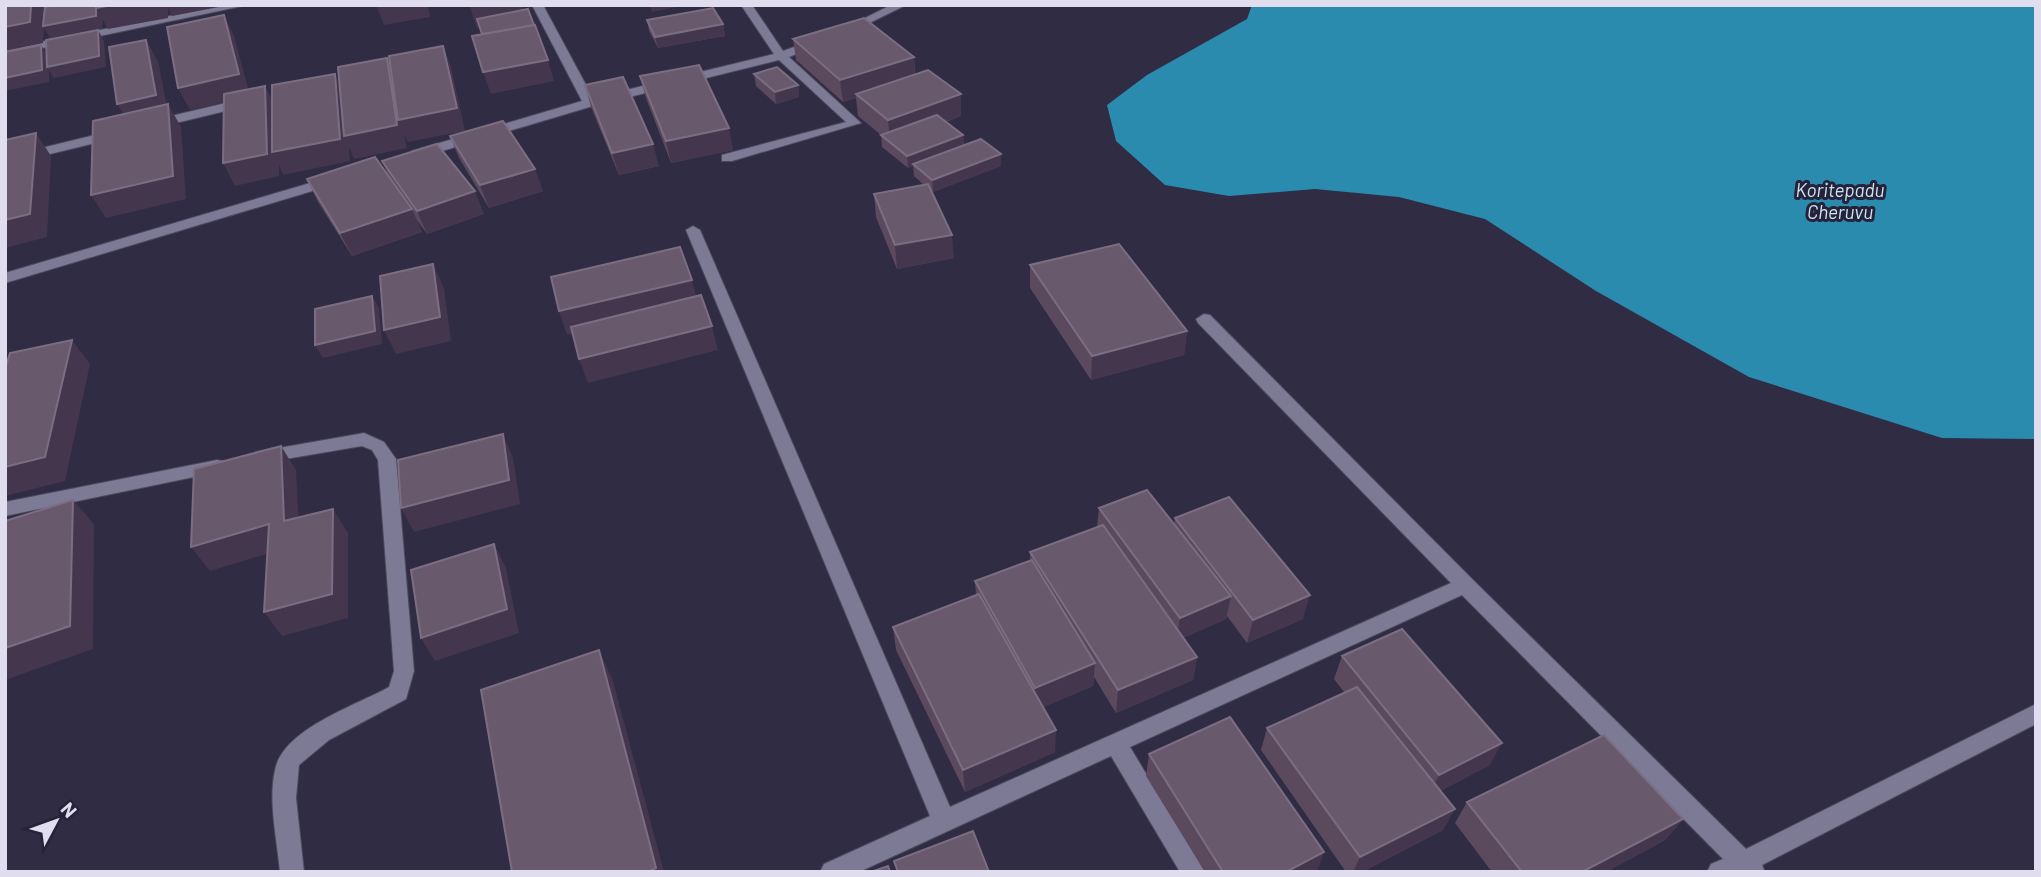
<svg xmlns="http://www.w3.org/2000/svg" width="2041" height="877" font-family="Barlow,sans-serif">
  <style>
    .water { fill: #2b8baf }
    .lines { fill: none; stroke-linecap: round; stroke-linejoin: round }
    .minor-casing { stroke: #4c495d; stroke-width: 2 }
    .minor { fill: #7d7a95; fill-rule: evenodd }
    .wall { fill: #5b495e }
    .shaded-wall { fill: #44374d }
    .building { fill: #69596d; stroke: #7c6e82; stroke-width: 2 }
    .labels { text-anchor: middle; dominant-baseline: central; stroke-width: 6; stroke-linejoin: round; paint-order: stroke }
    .far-water-label { font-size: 19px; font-style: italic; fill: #cbe5f1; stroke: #262239 }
  </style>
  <rect width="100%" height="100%" fill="#302c44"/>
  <!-- water -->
  <path class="water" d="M1252,5h784v434l-94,-1 -193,-61 -153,-86 -111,-72 -86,-22 -84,-8 -86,7 -64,-11 -49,-44 -9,-36 40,-30 100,-56z"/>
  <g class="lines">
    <!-- minor casing -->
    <g class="minor-casing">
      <path id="minor" d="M224,5h23l-242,51v-7z
        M532,5h11l50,93 181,-44 -33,-49h11l31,46 28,-10h8v4l-30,12 72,66 -129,38h-10v-6l124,-33 -67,-62 -186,46 -171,51h-10v-6l170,-50z
        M891,5h15l-55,27 -10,-2z
        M230,102l4,1v6l-79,19 -6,-4 1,-3z
        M115,130l6,4 -1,3 -115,28v-8z
        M334,176l5,1v6l-334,100v-10z
        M693,226l7,4 250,577 501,-224 -253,-260 -2,-4 8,-5 6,1 262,264 274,270 290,-145v20l-274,141 3,7h-58l4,-8 12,-5 -261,-264 -332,152 75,125h-25l-69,-116 -252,116h-39l4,-8 106,-48 -244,-586z
        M364,433l20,9 12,17 18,212 -8,28 -77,41 -30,25 -3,33 8,74h-24c-3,-33 -12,-70 -5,-102 8,-41 80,-64 114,-83l5,-16 -16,-211 -6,-10 -10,-4 -100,17 -6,-1 -3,-5 3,-5 6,-1z
        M217,460l6,1 3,5 -3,5 -218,45v-14z"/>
    </g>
    <!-- minor -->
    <use href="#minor" class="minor"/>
  </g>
  <!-- wall -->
  <path class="wall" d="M647,20l76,4 2,12 -67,12 -9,-17z
    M793,39l121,18 1,17 46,42 -15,6 17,13 1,10 37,9v12l-68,26 -1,-1 22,67 -57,11 -21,-52 -2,-23 50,-9 -10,-9 -1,-10 -5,2 -26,-21 -1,-12 -23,-19 -2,-18 -13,4 -47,-42z
    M754,74l44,11 1,12 -23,7 -20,-18z
    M640,76l93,74 -62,13 -25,-65z
    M585,85l74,81 -40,9 -28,-68z
    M450,136l93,55 -54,17 -30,-50z
    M382,161l102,53 -57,20 -11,-15 6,13 -70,24 -34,-54 -11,-23 82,-2z
    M1030,265l157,66 -3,24 -93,25 -61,-92z
    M1099,508l75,16 1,-6 128,101 -56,24 -20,-27 -1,3 -43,19 14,19 -4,23 -77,33 -22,-36 -1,9 -50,21 12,45 -90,40 -69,-142 -3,-23 83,-32 -1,-14 55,-20v-9l67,-25z
    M1342,656l148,109 -50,26 3,39 -81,42h-16l-85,-122 6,-22 77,-36 -10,-13z
    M1149,754l168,118h-112l-59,-96z
    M1467,802l216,17 -18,21 -59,32h-114l-37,-49z"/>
  <!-- shaded-wall -->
  <path class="shaded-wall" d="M5,5h70l-32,6 2,3 51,-9h133l-57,11 -4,-9v11l-60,11 -5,-9 -1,8 -52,10 -6,-10 -1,15 -38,8z
    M376,5h52l2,12 -46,8z
    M480,5h42l4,14 -49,9 -7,-21z
    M650,5h36l-34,7z
    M224,15l10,21 16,60 -60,14 -12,-22z
    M723,24l2,12 -67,12 -3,-11z
    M98,30l6,11 2,26 -52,11 -5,-8v12l-44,9v-13l36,-33 7,11z
    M146,40l12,21 11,56 -38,9 -14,-22z
    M443,46l8,21 14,64 -57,11 -4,-8 3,14 -53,11 -5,-12 1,14 -67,14 -4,-10v11l-44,10 -12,-23 42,-77 11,22 59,-34 10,22 42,-38 9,22z
    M914,57l1,22 -59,15v4l-13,4 -3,-22z
    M548,60l6,21 -63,13 -8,-22z
    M798,85l1,12 -23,7 -1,-12z
    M961,94v22l-71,26 -2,-22z
    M168,104l13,23 5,72 -80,19 -15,-23z
    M729,128l4,22 -62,13 -5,-22z
    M36,133l15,23 -4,81 -42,11v-28z
    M963,135l1,12 -51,17v2l-5,2 -1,-12z
    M653,144l6,22 -40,9 -7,-22z
    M1001,154v12l-68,26 -1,-12z
    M535,169l8,22 -54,17 -9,-23z
    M475,191l9,23 -57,20 -10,-23z
    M412,209l10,23 -70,24 -12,-23z
    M952,235l2,23 -57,11 -2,-24z
    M433,264l11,24 7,53 -55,13 -12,-24z
    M692,280l6,23 -131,32 -8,-24z
    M372,296l7,12 3,36 -59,14 -8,-13z
    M712,326l6,24 -130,33 -9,-24z
    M1187,331l-3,24 -93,25 1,-24z
    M72,340l18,24 -25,117 -60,15v-29z
    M503,434l10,24 7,46 -106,28 -13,-24z
    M281,446l15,24 4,75 -16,-24z
    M73,500l21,24 -1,125 -88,31v-32z
    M333,509l15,24v85l-66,18 -18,-24z
    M269,524l17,24 -76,23 -19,-24z
    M494,544l12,24 13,65 -84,28 -14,-23z
    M1310,595l-7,24 -56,24 6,-23z
    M1231,596l-5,23 -50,22 4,-23z
    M599,650l14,31 51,191h-17z
    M1197,657l-4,23 -77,33 2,-23z
    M1095,663l-2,23 -58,25v-23z
    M1056,730l-1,22 -90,40 -2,-22z
    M1502,743l-12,22 -62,32 11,-22z
    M1455,809l-12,21 -81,42h-9l7,-15z
    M1683,819l-18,21 -59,32h-24z
    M1324,852l-7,20h-31z"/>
  <!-- building -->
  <path class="building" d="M5,5h26l-1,17 -25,5z
    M53,5h43v11l-53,10 2,-19z
    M96,5h16l-16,3z
    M713,8l10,16 -68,13 -8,-17z
    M528,9l6,16 -52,9 -5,-15z
    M224,15l15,59 -61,14 -11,-61z
    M864,18l50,39 -74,23 -47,-41z
    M535,25l13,35 -65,12 -11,-36z
    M98,30l1,26 -52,11 -1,-27z
    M146,40l10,55 -39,9 -8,-57z
    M41,45l1,25 -37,8v-26z
    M443,46l14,62 -59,12 -9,-64z
    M387,58l10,67 -53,11 -6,-69z
    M699,65l30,63 -63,13 -26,-65z
    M777,67l21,18 -23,7 -21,-18z
    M928,70l33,24 -73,26 -32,-26z
    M335,74l5,65 -68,13v-67z
    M623,77l30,67 -41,9 -27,-68z
    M265,86l2,68 -44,9 1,-69z
    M168,104l5,72 -82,19 2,-74z
    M937,115l26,20 -56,21 -26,-21z
    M503,121l32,48 -55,16 -30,-49z
    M36,133l-6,81 -25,6v-80z
    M981,139l20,15 -69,26 -19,-16z
    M437,144l38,47 -58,20 -35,-50z
    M375,157l37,52 -72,24 -33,-54z
    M928,184l24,51 -57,10 -21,-51z
    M1119,244l68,87 -95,25 -62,-91z
    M680,247l12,33 -133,31 -8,-34z
    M433,264l7,53 -56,13 -4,-54z
    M701,295l11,31 -133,33 -8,-32z
    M372,296l3,35 -60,14v-36z
    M72,340l-27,117 -40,10v-98l5,-16z
    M503,434l6,46 -108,28 -3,-48z
    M281,446l3,75 49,-12 -1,85 -68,18 5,-88 -78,23 3,-78z
    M1147,490l84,106 -51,22 -81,-110z
    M1229,497l81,98 -57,25 -78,-102z
    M73,500l-3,126 -65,22v-127z
    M1103,525l94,132 -79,33 -88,-138z
    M494,544l13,65 -86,29 -10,-68z
    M1032,560l63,103 -60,25 -60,-107z
    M979,594l77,136 -93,40 -70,-143z
    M1402,629l100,114 -63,32 -97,-119z
    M599,650l57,218 -9,4h-135l-31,-182z
    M1357,687l98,122 -95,48 -93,-129z
    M1230,717l94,135 -38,20h-63l-74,-118z
    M1604,735l79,84 -101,53h-60l-55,-70z
    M973,831l16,41h-91l-4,-11z
    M888,866l2,6h-19z"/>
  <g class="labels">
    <!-- far-water labels -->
    <g class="far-water-label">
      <text x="1840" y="189">Koritepadu<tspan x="1840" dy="22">Cheruvu</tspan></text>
    </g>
  </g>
  <!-- border -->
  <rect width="2041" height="877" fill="none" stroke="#e0deee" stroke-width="14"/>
  <!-- north arrow -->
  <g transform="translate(56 821) rotate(49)" stroke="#262239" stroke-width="5" paint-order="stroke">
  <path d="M0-5L12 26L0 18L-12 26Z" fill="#e0deee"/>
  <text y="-10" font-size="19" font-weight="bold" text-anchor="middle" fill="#e0deee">N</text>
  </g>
</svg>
